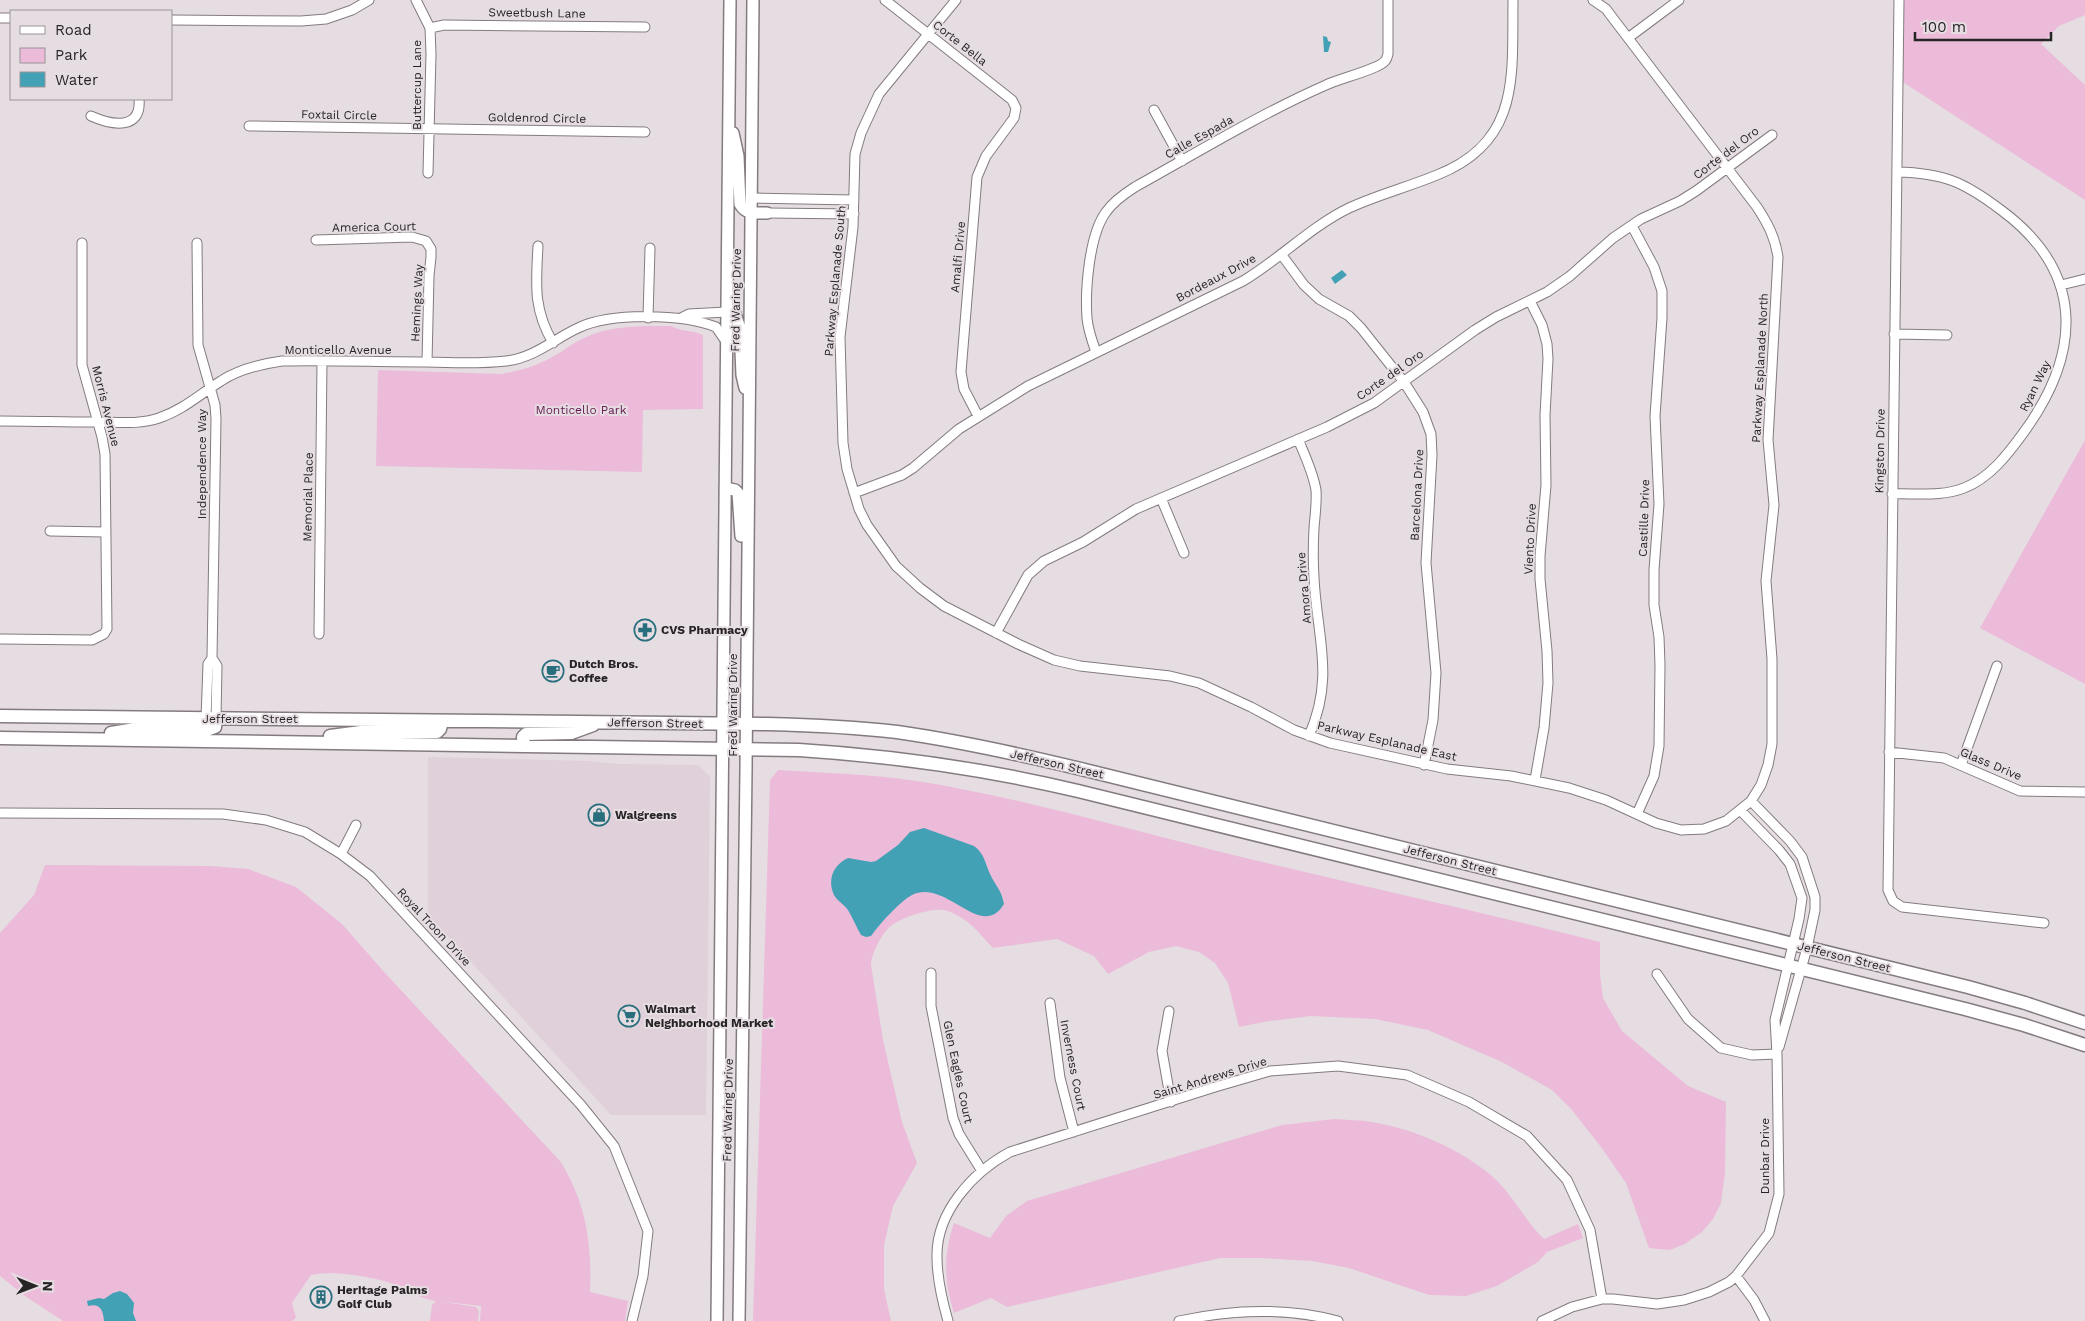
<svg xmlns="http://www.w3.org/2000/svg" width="2085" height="1321" font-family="'Work Sans',sans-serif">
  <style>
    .built { fill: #dfd0d9 }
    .green { fill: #ebbbd9 }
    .water { fill: #42a1b5 }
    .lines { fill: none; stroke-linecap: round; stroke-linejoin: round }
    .street-casing { stroke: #837b80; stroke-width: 11 }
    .secondary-casing { stroke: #837b80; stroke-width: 14 }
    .primary-casing { stroke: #837b80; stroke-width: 15 }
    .street { stroke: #fff; stroke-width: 9 }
    .secondary { stroke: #fff; stroke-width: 11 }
    .primary { stroke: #fff; stroke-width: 12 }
    .labels { text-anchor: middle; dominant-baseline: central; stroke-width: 4; stroke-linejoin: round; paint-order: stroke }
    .street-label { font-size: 12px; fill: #272426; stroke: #e6dde2 }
    .park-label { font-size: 12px; fill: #641b50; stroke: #e6dde2 }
    .poi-label { font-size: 12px; font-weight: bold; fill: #272426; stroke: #e6dde2; text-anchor: start }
  </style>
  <rect width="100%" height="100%" fill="#e6dde2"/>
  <!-- built -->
  <path class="built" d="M428,757l160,4 29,3 81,1 12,12 -4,338h-95l-183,-200z"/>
  <!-- green -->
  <path class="green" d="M1899,0h186v15l-26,11 -18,18 44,41v115l-187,-121z
    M671,326c11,6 22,4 32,9v74l-60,1 -1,62 -266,-6 2,-96 124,4c13,-3 26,-5 38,-11 18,-7 32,-21 51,-28 25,-10 53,-9 80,-9z
    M2085,440v244l-105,-56z
    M778,770c46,3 93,4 139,11 99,16 195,44 292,68 130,32 261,60 391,93v33l3,23 19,33 66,55 38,16 -1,71 -4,30 -8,16 -11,13 -17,12 -15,6 -21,-2 -23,-65 -25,-36 -30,-38 -19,-19 -50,-28 -74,-32 -53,-11 -64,-3 -42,5 -30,6 -11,-44 -13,-20 -16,-11 -23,-6 -27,6 -41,22 -14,-18 -37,-17 -64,9c-14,-15 -25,-30 -45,-37 -13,-5 -45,6 -56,14 -9,6 -21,29 -21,40l12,75 19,82 15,41 -24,43 -9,39v44l7,32h-138l17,-541z
    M45,865l165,1 38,3 48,18 46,37 43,49 175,188c26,41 32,82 30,131l38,9 -3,20h-145l1,-15 -43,-5 38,6 3,4 -1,10h-48l2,-16 4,-4c-14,-2 -27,-10 -40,-16 -21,-8 -63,-15 -85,-10l-19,28 4,15 -4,3h-229l-38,-25 -25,-20v-343l34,-38z
    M1334,1119c12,1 26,1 38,3 42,7 89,27 121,55 20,18 32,44 51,62l34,-15 5,14 -36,14 -9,10 -41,24 -31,10 -37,-1 -80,-27 -37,-7 -50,-3h-42l-213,49 -16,-9 -37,15c-10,-31 -11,-58 0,-90l36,15 16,-22 21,-15 255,-76z"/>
  <!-- water -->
  <path class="water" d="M1323,36l4,1 1,4 3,1 -3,10h-4z
    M1342,270l5,5 -12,9 -4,-6z
    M924,828l50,18c11,8 11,18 17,30 6,12 10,13 13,28 -23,38 -58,-26 -92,-9 -13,7 -32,29 -41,41l-5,1 -5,-2c-5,-8 -8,-17 -13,-25 -4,-6 -11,-9 -14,-15 -7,-15 -1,-30 14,-37l23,4 5,-1 22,-16 12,-13z
    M120,1291l7,3 7,9 -1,10 3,8h-32c-1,-10 -3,-18 -16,-15l-1,-5 12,-3 5,1 9,-6z"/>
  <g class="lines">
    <!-- street casing -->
    <g class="street-casing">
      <path id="street" d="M416,0l14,28 1,26 -3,119
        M885,0l127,100 4,8 -2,10 -28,38 -9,21 -16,195 3,17 14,27
        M956,0l-77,94 -18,39 -6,21 -2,73 -13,110 3,106 4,26 12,40 8,16 29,41 24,22 24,18 74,38 36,16 26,6 90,10 29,7 52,24 43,23 36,13 117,26 64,7 58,12 37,12 50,23 25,7 23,-1 22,-8 25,-20 10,-16 7,-20 4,-21v-85l-6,-78 8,-76 -6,-65 10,-183c-3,-20 -10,-33 -21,-50l-142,-186 -9,-12 -13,-9
        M1899,0l-11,890 5,11 9,6 142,16
        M0,18h11
        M171,20l130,1 25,-2 26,-9 17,-10
        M430,28l14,-3 201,2
        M1628,38l51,-38
        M1154,110l28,51
        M91,116c20,9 51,15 48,-17
        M249,126l396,6
        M751,198l103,2
        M767,213l87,1
        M1632,226l22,41 8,24v27l-7,98 4,88 -5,66v35l5,32 1,28 -1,81 -5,30 -17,38
        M316,240l96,-3 14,4 5,8v8l-2,19 -2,86
        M197,243l1,102 17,60 1,14 -4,239 -4,6 -2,55
        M538,246c-2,38 -5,63 15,97
        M1281,254l23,31 15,14 30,17 12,12 43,54 19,30 8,22 1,21 -6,108 10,110 -3,47 -9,45
        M2061,285l24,-6
        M1530,301l12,24 5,19 1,15 -3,56 1,70 -6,71v23l7,72 1,32 -4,45 -9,52
        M648,318l2,-70
        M681,318l8,-4 37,-2
        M1894,334l53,1
        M1096,352c-4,-11 -8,-22 -9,-34 -2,-28 2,-83 19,-106 7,-10 18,-18 29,-25 63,-35 125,-73 191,-102 12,-6 53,-16 59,-24 2,-2 2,-4 3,-7v-54
        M0,421c32,0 63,1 95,1 21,0 44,3 64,-4 24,-8 41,-24 62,-37 18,-12 40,-17 61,-20 48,-1 96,1 144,1 27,1 54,2 80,-1 28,-3 48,-22 72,-33 34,-16 104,-14 138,-1l9,13
        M1298,439c7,17 15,33 18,51 1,12 -1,25 -2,38 -1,17 -1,33 0,50 3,60 21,98 -5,158
        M854,493l48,-18 11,-7 46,-39 69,-43 215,-105c37,-22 67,-54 106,-73 28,-13 59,-21 88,-33 84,-33 75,-99 76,-175
        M1892,494c23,-1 50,3 72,-6 26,-10 44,-34 60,-56 58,-80 61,-160 -23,-222 -37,-28 -57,-37 -104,-38
        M1161,498l23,55
        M50,531l55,1
        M996,633l32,-58 16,-14 39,-19 53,-33 191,-82 47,-24 101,-73 21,-13 51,-25 23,-16 43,-38 28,-19 39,-18 16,-10 76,-56
        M319,634l3,-273
        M0,639l92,1 12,-6 3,-5 -2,-175 -3,-17 -20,-72v-122
        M212,658l5,8 -1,53
        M1889,752l55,6 76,33 65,1
        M1961,765l36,-99
        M1751,801l39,40 12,16 13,40v13l-8,38 -28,99
        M0,813l223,1 43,6 39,12 36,22 29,22 211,229 33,41 34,85 -5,45 -11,45
        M341,854l15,-29
        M931,973v33l22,112 6,16 23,37
        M1657,974l31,45 33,29 31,7 25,-1
        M1050,1003l10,75 14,54
        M1169,1011l-7,40 9,51
        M1736,1276l18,24 11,21
        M948,1321c-6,-21 -11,-42 -11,-64 -1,-45 36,-85 73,-105l205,-65 55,-16 68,-5 69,9 62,27 58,34 40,44 23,50 12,69
        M1179,1321c54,-12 106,-14 159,0
        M1542,1321l30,-14 30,-8h11l44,5 27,-4 25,-8 20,-10 7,-6 33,-43 10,-39 -2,-140 -2,-34 24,-101 3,-21 -12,-34 -11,-14 -38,-39"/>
    </g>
    <!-- secondary casing -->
    <g class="secondary-casing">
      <path id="secondary" d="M733,133l5,23 2,48c6,11 17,9 27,9
        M726,312l9,2 5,14 2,47 3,13
        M725,488l10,2 3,3 3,43
        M717,1321l13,-1321
        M739,1321l7,-551 7,-770"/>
    </g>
    <!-- primary casing -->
    <g class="primary-casing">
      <path id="primary" d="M0,716l767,8c43,1 87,3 130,8 63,9 126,23 188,38l883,217 57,16 60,20
        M111,733l25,-4 71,1 8,-3 1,-8
        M330,736l31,-4h76l3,-3 2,-8
        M0,738l799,12c94,6 187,19 279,41l887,218 59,16 61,20
        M524,746l-1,-9 3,-3 45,-1 22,-8"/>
    </g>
    <!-- street -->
    <use href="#street" class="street"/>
    <!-- secondary -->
    <use href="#secondary" class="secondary"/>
    <!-- primary -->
    <use href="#primary" class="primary"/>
  </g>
  <!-- icons -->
  <defs>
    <g id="pharmacy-ring" transform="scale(1.125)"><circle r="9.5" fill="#e6dde2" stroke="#286e7d" stroke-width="1.5"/><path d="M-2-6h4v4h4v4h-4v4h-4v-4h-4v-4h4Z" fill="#286e7d"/></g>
    <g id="cafe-ring" transform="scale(1.125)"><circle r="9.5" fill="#e6dde2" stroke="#286e7d" stroke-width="1.5"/><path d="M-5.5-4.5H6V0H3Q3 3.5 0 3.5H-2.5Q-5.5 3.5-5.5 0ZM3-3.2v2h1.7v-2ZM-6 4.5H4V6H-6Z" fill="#286e7d"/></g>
    <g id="shop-ring" transform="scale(1.125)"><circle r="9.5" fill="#e6dde2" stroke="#286e7d" stroke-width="1.5"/><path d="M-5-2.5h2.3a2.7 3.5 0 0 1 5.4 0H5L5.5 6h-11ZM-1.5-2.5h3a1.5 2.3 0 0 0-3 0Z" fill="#286e7d"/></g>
    <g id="supermarket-ring" transform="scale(1.125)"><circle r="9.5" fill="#e6dde2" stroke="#286e7d" stroke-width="1.5"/><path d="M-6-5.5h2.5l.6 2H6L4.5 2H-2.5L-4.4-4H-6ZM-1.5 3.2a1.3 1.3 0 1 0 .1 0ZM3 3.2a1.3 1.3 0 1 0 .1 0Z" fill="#286e7d"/></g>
    <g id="building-ring" transform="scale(1.125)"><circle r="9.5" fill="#e6dde2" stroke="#286e7d" stroke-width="1.5"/><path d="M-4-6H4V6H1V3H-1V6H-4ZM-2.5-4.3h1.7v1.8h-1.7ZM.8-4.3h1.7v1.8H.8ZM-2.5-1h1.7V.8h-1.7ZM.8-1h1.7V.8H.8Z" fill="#286e7d"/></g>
  </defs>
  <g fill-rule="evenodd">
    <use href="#pharmacy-ring" x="645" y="630"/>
    <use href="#cafe-ring" x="553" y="671"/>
    <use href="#shop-ring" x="599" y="815"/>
    <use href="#supermarket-ring" x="629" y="1016"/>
    <use href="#building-ring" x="321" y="1297"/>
  </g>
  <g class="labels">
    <!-- street labels -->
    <g class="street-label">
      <text transform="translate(537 13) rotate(1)">Sweetbush Lane</text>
      <text transform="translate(960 43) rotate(38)">Corte Bella</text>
      <text transform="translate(417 85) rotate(-90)">Buttercup Lane</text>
      <text transform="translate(339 115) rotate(1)">Foxtail Circle</text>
      <text transform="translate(537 118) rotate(1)">Goldenrod Circle</text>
      <text transform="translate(1199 137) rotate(-29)">Calle Espada</text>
      <text transform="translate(1726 153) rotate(-37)">Corte del Oro</text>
      <text transform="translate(374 227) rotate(-1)">America Court</text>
      <text transform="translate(958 257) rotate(-85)">Amalfi Drive</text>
      <text transform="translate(1216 278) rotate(-28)">Bordeaux Drive</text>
      <text transform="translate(835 281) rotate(-85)">Parkway Esplanade South</text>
      <text transform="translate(736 300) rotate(-89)">Fred Waring Drive</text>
      <text transform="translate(417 303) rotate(-87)">Hemings Way</text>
      <text x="338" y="350">Monticello Avenue</text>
      <text transform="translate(1760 368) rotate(-87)">Parkway Esplanade North</text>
      <text transform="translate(1390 375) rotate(-35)">Corte del Oro</text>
      <text transform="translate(2035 386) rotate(-64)">Ryan Way</text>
      <text transform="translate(106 406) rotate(76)">Morris Avenue</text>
      <text transform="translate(1880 451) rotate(-89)">Kingston Drive</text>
      <text transform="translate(202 464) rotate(-90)">Independence Way</text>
      <text transform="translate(1417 495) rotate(-87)">Barcelona Drive</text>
      <text transform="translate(308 497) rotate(-89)">Memorial Place</text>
      <text transform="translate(1644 518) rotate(-88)">Castille Drive</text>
      <text transform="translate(1530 539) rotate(-87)">Viento Drive</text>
      <text transform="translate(1304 588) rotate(-95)">Amora Drive</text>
      <text transform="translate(733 705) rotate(-90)">Fred Waring Drive</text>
      <text x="250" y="719">Jefferson Street</text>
      <text transform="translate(655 723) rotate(1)">Jefferson Street</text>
      <text transform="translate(1387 741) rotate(13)">Parkway Esplanade East</text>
      <text transform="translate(1057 764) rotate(13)">Jefferson Street</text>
      <text transform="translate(1991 764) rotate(23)">Glass Drive</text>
      <text transform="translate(1450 860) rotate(14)">Jefferson Street</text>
      <text transform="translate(434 927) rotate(47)">Royal Troon Drive</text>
      <text transform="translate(1844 957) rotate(14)">Jefferson Street</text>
      <text transform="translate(1073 1065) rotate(79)">Inverness Court</text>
      <text transform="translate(958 1072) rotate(78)">Glen Eagles Court</text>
      <text transform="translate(1210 1078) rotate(-17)">Saint Andrews Drive</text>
      <text transform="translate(728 1110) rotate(-89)">Fred Waring Drive</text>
      <text transform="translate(1765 1156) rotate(-90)">Dunbar Drive</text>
    </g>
    <!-- park labels -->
    <g class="park-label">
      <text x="581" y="410">Monticello Park</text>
    </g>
    <!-- poi labels -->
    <g class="poi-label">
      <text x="661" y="630">CVS Pharmacy</text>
      <text x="569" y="664">Dutch Bros.<tspan x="569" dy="14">Coffee</tspan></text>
      <text x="615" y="815">Walgreens</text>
      <text x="645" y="1009">Walmart<tspan x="645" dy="14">Neighborhood Market</tspan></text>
      <text x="337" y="1290">Heritage Palms<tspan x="337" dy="14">Golf Club</tspan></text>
    </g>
  </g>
  <!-- legend -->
  <rect x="10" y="10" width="162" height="90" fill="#e6dde2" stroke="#9a9397"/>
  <rect x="20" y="26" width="25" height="8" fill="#ffffff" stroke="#9a9397"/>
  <text x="55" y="35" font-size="15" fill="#272426">Road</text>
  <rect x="20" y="48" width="25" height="15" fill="#ebbbd9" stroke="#9a9397"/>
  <text x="55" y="60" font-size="15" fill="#272426">Park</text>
  <rect x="20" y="72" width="25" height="15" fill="#42a1b5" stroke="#9a9397"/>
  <text x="55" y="85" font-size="15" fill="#272426">Water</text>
  <!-- north arrow -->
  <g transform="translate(35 1286) rotate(91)" stroke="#e6dde2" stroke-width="4" paint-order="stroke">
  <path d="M0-4L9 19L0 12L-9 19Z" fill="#272426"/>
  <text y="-8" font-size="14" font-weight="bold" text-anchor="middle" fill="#272426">N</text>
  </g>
  <!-- scale -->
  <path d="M1915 32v8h136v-8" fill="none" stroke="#272426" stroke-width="2.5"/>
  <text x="1922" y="32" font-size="15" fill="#272426" stroke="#e6dde2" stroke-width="4" paint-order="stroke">100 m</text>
</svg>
